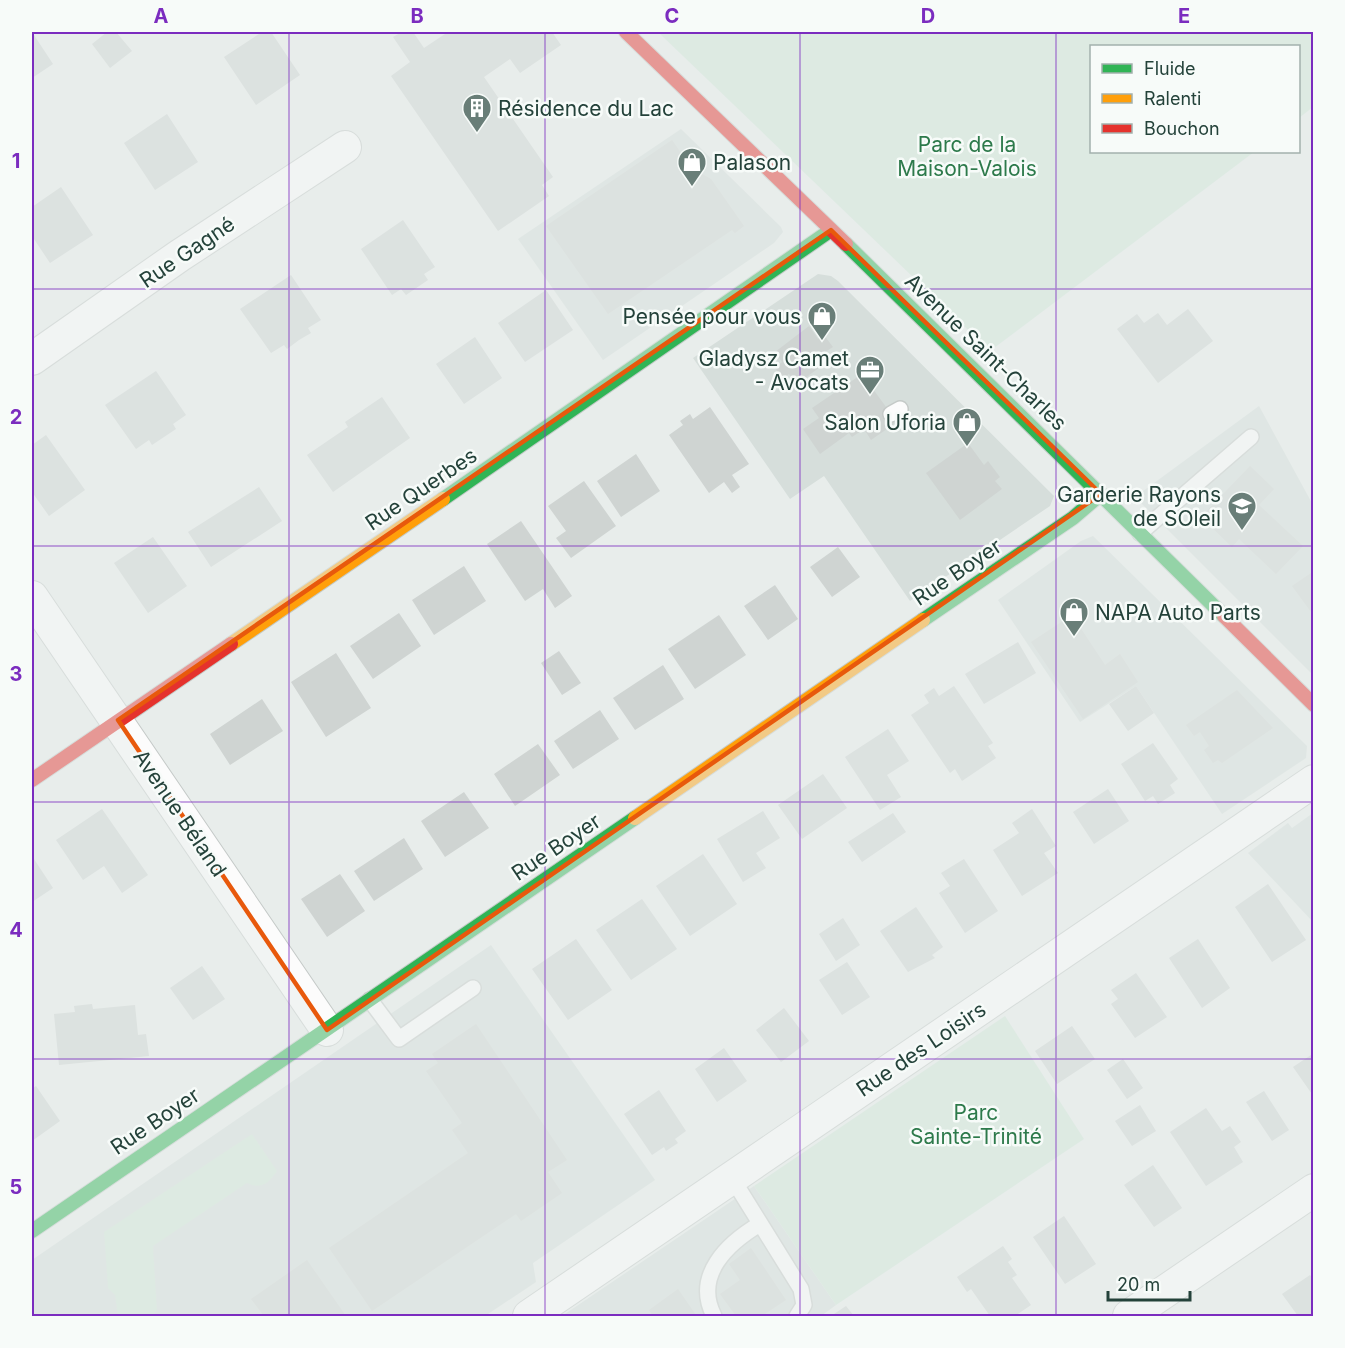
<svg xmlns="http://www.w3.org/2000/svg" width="1345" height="1348" font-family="Inter,sans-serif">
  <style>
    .built { fill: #d6dedb }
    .green { fill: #d1e6d8 }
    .building { fill: #cfd4d2 }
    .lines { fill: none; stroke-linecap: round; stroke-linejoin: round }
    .lane-casing { stroke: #c5cac8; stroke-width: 18 }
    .street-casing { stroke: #c5cac8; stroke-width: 34 }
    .fast-casing { stroke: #c3cbc8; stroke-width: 16 }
    .slow-casing { stroke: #c3cbc8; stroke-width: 16 }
    .jam-casing { stroke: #c3cbc8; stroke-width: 16 }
    .lane { stroke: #fcfcfc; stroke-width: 15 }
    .street { stroke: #fcfcfc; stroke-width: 32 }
    .fast { stroke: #30b455; stroke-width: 14 }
    .slow { stroke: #ff9f0a; stroke-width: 14 }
    .jam { stroke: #e5322d; stroke-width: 14 }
    .marked { fill: none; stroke: #e8590c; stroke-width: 4.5; stroke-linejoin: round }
    .grid { fill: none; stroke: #7b2cbf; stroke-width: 1.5; stroke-opacity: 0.55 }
    .labels { text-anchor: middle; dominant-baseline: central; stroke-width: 5; stroke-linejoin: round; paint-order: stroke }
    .poi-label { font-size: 21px; fill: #24423a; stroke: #f7fbf9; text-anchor: end }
    .park-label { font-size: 21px; fill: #2d7a4b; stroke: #f7fbf9 }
    .street-label { font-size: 21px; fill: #24423a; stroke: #f7fbf9 }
    .neatline { fill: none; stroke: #7b2cbf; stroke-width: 2 }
    .grid-label { font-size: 20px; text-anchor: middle; font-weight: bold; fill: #7b2cbf }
  </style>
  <rect width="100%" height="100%" fill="#e8edeb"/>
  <!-- built -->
  <path class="built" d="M681,129l100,98 2,5 -9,11 -171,117 -85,-121z
    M818,274l13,2 7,5 216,215 -4,10 -140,95 -86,-125 -34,23 -97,-141z
    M1259,406l54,99v170l-178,-178z
    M1093,536l214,210 -1,12 -84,56 -86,-128 -56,36 -82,-122 83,-59z
    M1313,813v109l-65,-69 40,-30 4,5z
    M491,945l164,235 -122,83 3,19 -51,34h-453v-56z
    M754,1186l82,119 -15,11h-259z"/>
  <!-- green -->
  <path class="green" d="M658,32h655v75l-14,11 -1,-72h-206v106h162l-264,199z
    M1005,1016l79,123 -248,166 -82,-119z
    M252,1134l25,37c-8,12 -16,19 -30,12l-94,63 4,64 -5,6h-34l-3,-21 -7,-7 -4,-56z"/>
  <!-- building -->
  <path class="building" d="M32,32l21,32 -21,14z
    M107,32h9l16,19 -22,17 -18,-24z
    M262,32h9l29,43 -44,30 -32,-48z
    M402,32h11l11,16 24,-16h104l9,13 -41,28 -10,-14 -26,18 69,100 -11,8 7,11 -51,35 -107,-155 19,-14 -17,-25z
    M167,114l31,48 -43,28 -31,-47z
    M672,140l23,33h5l11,6 33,47 -9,7 -3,-3 -124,84 -62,-88z
    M61,187l32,48 -43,28 -18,-27v-29z
    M403,220l32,47 -11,7 4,6 -22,15 -5,-6 -9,6 -31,-46z
    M291,275l30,45 -13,8 3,5 -12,7 -12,9 -3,-4 -13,8 -31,-44z
    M546,290l27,40 -48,32 -27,-39z
    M1188,309l25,32 -55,42 -41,-54 20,-15 7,9 14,-10 9,12z
    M809,326l9,13 6,-4 9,12 -8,5 6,7 -34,25 -8,-10 -6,5 -8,-11 7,-6 -7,-10z
    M475,337l27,41 -38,26 -28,-40z
    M156,371l30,44 -13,9 3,5 -24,16 -3,-5 -13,9 -31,-44z
    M862,374l35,48 -26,18 -7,-11 -12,8 -3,-4 -29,21 -17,-25 16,-11 -7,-10z
    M382,397l28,41 -77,54 -26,-37 41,-28 -3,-5z
    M710,407l39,57 -17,11 8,12 -8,6 -8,-11 -15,11 -40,-58 14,-10 -3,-4 10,-7 3,5z
    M46,435l39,55 -36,26 -17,-24v-47z
    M968,443l16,22 4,-4 12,16 -5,4 7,8 -42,31 -34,-47z
    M636,454l24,37 -39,26 -24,-36z
    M1250,466l24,23 -15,16 44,41 -27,28 -37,-35 -7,8 -31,-30z
    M584,481l32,45 -45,32 -15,-20 10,-7 -18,-25z
    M259,487l23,34 -71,46 -23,-35z
    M521,521l51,75 -17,12 -12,-19 -18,12 -38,-57z
    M153,537l34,49 -39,27 -34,-50z
    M838,547l22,30 -28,20 -22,-30z
    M464,566l22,35 -52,34 -22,-35z
    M1314,571v45l-22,-30z
    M775,585l23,34 -30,21 -24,-34z
    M399,613l22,33 -48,33 -23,-33z
    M719,615l27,40 -51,34 -27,-40z
    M1072,615l33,50 15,-11 18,28 -55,37 -52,-77z
    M1018,642l18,31 -52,31 -19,-30z
    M559,651l22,32 -19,12 -21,-32z
    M336,653l35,55 -45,29 -35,-55z
    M663,665l21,34 -49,31 -22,-32z
    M954,686l39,57 -5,3 8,12 -34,23 -7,-12 -5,4 -39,-58 18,-12 -5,-8 10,-7 5,8z
    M1136,686l18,27 -26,18 -19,-27z
    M1237,690l36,38 -51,35 -4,-3 -5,3 -9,-13 5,-4 -9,-14 -6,4 -8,-11z
    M262,699l21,32 -53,34 -20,-31z
    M600,710l19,29 -46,30 -19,-28z
    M888,729l21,32 -22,14 14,22 -21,13 -35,-53z
    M1153,743l25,36 -8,6 5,8 -17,11 -5,-8 -8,5 -24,-37z
    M538,744l22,31 -45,31 -21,-32z
    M823,774l24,34 -45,31 -24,-34z
    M1108,789l21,32 -35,23 -21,-32z
    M464,792l25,36 -44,29 -24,-36z
    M102,809l46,66 -26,18 -18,-27 -21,14 -27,-40z
    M1032,809l24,37 -12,7 14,20 -36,23 -29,-46 26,-17 -7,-10z
    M763,811l17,27 -24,15 10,15 -23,14 -26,-43z
    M893,813l13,19 -44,30 -14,-20z
    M404,838l19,31 -49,32 -20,-30z
    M703,854l34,50 -47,32 -34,-50z
    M32,856l21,32 -21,14z
    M964,859l34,52 -33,22 -26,-40 11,-7 -9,-13z
    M340,874l25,37 -38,26 -26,-38z
    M1268,884l38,56 -34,22 -37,-55z
    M642,899l35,50 -46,31 -35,-50z
    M916,907l27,40 -11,8 3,3 -27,14 -28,-41z
    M843,918l17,27 -24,16 -17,-27z
    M576,939l36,51 -44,30 -36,-51z
    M1198,939l32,49 -28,20 -33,-50z
    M847,962l23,35 -28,18 -23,-35z
    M202,966l23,33 -32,21 -23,-32z
    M1136,973l31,44 -32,21 -24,-34 7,-5 -7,-9z
    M92,1004l1,5 42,-4 3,30 8,-1 3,22 -90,9 -5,-51 21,-2 -1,-6z
    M784,1008l25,33 -28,21 -25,-32z
    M476,1024l91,136 -19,12 14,21 -41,28 -5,-7 -144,97 -43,-63 139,-95 -16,-23 10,-7 -36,-52 12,-8 -6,-9z
    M1072,1026l23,33 -38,25 -22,-33z
    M724,1048l23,33 -30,21 -22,-33z
    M1314,1053v44l-21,-30z
    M1123,1059l20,29 -16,11 -20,-29z
    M36,1086l24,35 -28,20v-52z
    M659,1090l27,41 -11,8 3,4 -12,8 -2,-4 -12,8 -28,-41z
    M1264,1091l25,39 -17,11 -26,-39z
    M1140,1105l16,26 -24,15 -17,-25z
    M1206,1108l16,23 8,-5 11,16 -7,5 9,15 -37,24 -36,-54z
    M1153,1165l29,43 -28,19 -30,-42z
    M1064,1216l32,48 -31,20 -32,-47z
    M1003,1246l9,13 -4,3 9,13 -5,3 19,27 -16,11h-25l-19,-27 -4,3 -10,-15z
    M751,1248l35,52 -24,16h-26l-16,-22 20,-14 -11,-16z
    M307,1260l39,56h-82l-13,-17z
    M1310,1275l4,5v36h-16l-16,-22z
    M678,1289l18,26 -43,1 -4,-6z
    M846,1306l8,10h-23z"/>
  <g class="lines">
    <!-- lane casing -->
    <g class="lane-casing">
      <path id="lane" d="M891,414l9,-5
        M1140,533l111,-96
        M370,1000l29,39 74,-51
        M732,1178l69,111 3,16 -7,11
        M714,1316c-21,-41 14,-73 46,-92"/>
    </g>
    <!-- street casing -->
    <g class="street-casing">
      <path id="street" d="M32,359l147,-103 166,-109
        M32,597l295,433
        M529,1316l785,-535
        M1129,1316l185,-126"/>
    </g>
    <!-- fast casing -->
    <g class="fast-casing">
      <path id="fast" d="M846,244l378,372
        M443,499l388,-269
        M923,620l150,-102 28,-24
        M32,1231l603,-413"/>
    </g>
    <!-- slow casing -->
    <g class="slow-casing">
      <path id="slow" d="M231,644l212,-145
        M635,818l288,-198"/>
    </g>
    <!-- jam casing -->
    <g class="jam-casing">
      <path id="jam" d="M626,32l220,212
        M1224,616l90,89
        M32,780l199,-136"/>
    </g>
    <!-- lane -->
    <use href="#lane" class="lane"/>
    <!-- street -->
    <use href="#street" class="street"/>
    <!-- fast -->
    <use href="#fast" class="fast"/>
    <!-- slow -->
    <use href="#slow" class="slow"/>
    <!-- jam -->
    <use href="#jam" class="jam"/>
  </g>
  <!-- marked area -->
  <path d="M0 0H1345V1348H0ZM831,230l270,264 -774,536 -209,-310z" fill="#e8edeb" fill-opacity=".55" fill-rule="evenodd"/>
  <path class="marked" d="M831,230l270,264 -774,536 -209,-310z"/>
  <!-- grid -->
  <path class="grid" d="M289,32v1284M545,32v1284M800,32v1284M1056,32v1284M32,289h1282M32,546h1282M32,802h1282M32,1059h1282"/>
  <!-- icons -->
  <defs>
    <g id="building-pin" transform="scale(1.5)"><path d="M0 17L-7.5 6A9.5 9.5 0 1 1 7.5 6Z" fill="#697e78" stroke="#f7fbf9"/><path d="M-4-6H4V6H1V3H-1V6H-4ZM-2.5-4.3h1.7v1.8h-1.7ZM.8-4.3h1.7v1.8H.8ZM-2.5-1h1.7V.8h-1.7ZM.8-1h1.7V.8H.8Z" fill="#fff"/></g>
    <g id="shop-pin" transform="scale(1.5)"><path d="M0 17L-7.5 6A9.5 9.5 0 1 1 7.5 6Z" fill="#697e78" stroke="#f7fbf9"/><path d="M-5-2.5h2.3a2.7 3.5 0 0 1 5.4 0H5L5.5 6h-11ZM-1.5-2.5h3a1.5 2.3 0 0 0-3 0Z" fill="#fff"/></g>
    <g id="office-pin" transform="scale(1.5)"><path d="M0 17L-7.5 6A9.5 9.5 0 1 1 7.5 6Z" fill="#697e78" stroke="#f7fbf9"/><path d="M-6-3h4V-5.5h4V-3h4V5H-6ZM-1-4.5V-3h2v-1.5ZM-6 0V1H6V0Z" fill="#fff"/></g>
    <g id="school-pin" transform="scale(1.5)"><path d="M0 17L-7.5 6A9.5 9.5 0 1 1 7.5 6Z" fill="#697e78" stroke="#f7fbf9"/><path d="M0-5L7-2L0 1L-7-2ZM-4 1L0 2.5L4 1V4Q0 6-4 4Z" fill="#fff"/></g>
  </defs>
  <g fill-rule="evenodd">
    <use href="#building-pin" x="477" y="108"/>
    <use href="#shop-pin" x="692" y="162"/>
    <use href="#shop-pin" x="822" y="316"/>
    <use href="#office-pin" x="870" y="370"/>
    <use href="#shop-pin" x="967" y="422"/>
    <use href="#school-pin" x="1242" y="506"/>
    <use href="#shop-pin" x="1074" y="612"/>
  </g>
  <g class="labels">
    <!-- poi labels -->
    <g class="poi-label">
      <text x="498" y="108" text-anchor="start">Résidence du Lac</text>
      <text x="713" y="162" text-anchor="start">Palason</text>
      <text x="801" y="316">Pensée pour vous</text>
      <text x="849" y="358">Gladysz Camet<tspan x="849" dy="24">- Avocats</tspan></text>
      <text x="946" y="422">Salon Uforia</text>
      <text x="1221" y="494">Garderie Rayons<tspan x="1221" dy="24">de SOleil</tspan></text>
      <text x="1095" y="612" text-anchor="start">NAPA Auto Parts</text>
    </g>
    <!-- park labels -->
    <g class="park-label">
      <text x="967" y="144">Parc de la<tspan x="967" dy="24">Maison-Valois</tspan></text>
      <text x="976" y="1112">Parc<tspan x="976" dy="24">Sainte-Trinité</tspan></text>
    </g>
    <!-- street labels -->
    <g class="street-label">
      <text transform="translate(187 252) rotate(-34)">Rue Gagné</text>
      <text transform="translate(986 352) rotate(44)">Avenue Saint-Charles</text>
      <text transform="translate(421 489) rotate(-34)">Rue Querbes</text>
      <text transform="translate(957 572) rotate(-34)">Rue Boyer</text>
      <text transform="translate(180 813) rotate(56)">Avenue Béland</text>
      <text transform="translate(556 847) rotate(-34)">Rue Boyer</text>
      <text transform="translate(921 1049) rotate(-34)">Rue des Loisirs</text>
      <text transform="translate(155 1121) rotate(-34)">Rue Boyer</text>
    </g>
  </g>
  <!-- border -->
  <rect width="1345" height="1348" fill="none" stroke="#f7fbf9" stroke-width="66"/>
  <!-- legend -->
  <rect x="1090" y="45" width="210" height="108" fill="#f7fbf9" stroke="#a3b1ad" stroke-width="1.5"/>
  <rect x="1102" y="64" width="30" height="9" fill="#30b455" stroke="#a3b1ad" stroke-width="1.5"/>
  <text x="1144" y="75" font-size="18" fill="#24423a">Fluide</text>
  <rect x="1102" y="94" width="30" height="9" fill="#ff9f0a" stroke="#a3b1ad" stroke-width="1.5"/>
  <text x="1144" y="105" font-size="18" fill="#24423a">Ralenti</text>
  <rect x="1102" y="124" width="30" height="9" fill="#e5322d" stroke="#a3b1ad" stroke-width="1.5"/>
  <text x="1144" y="135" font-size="18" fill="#24423a">Bouchon</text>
  <!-- scale -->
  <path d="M1108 1291v9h82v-9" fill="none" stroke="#24423a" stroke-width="3"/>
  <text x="1117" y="1291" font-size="18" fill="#24423a" stroke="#f7fbf9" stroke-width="4.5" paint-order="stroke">20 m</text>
  <rect x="33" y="33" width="1279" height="1282" class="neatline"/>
  <g class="grid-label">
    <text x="161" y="23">A</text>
    <text x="417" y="23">B</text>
    <text x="672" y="23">C</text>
    <text x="928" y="23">D</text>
    <text x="1184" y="23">E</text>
    <text x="16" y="168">1</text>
    <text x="16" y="424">2</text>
    <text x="16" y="681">3</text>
    <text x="16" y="937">4</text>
    <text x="16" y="1194">5</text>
  </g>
</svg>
